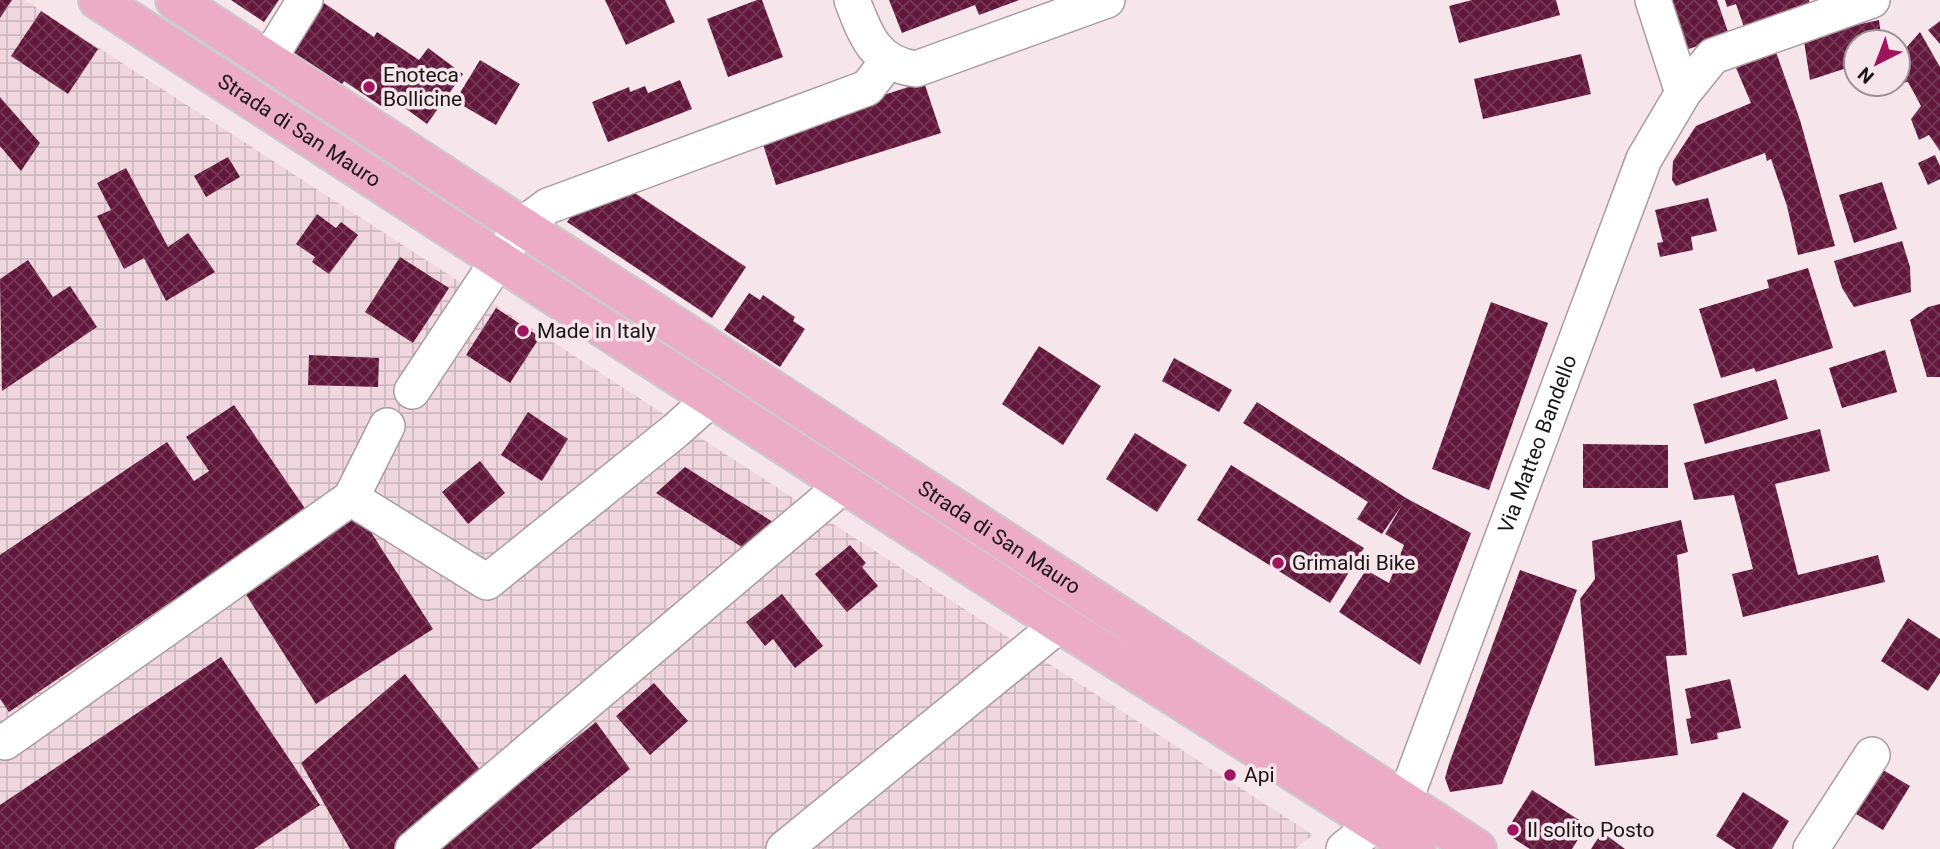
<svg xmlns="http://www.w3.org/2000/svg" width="1940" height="849" font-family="Roboto,sans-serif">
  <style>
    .industrial { fill: url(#industrial-grid) }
    .building { fill: url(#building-cross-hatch) }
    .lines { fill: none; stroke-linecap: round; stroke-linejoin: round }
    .minor-casing { stroke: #ab9ba0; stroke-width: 38 }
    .major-casing { stroke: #cccbcc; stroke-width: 42 }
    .minor { stroke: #fff; stroke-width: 35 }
    .major { stroke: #ecacc6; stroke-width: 38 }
    .poi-dot { fill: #a0145e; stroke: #f6e5ea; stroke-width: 2.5 }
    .labels { text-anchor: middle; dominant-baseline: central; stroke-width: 7; stroke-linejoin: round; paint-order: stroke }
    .poi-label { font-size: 21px; fill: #191416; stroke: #f6e5ea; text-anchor: start }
    .street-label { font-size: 21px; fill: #191416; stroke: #f6e5ea }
  </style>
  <defs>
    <pattern id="industrial-grid" width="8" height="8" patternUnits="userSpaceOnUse" patternTransform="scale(1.75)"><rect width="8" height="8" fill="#f0d7df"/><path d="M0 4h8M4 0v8" fill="none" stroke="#cdb8bf"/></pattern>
    <pattern id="building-cross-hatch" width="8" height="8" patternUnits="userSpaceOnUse" patternTransform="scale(1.75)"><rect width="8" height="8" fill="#62183b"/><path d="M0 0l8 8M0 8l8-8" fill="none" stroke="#743854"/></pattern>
  </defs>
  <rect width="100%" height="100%" fill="#f6e5ea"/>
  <!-- industrial -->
  <path class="industrial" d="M0,0h25l1288,835 -18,14h-1295z"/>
  <!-- building -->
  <path class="building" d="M0,0h12l-12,18z
    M231,0h48l-15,22z
    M605,0h60l10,22 -49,23z
    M757,0h5l21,57 -55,20 -21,-58z
    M889,0h130l-40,15 -4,-10 -73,28z
    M1472,0h84l4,15 -101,28 -10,-37z
    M1663,0h54l12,35 -49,17z
    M1725,0h84l2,8 -66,22 -9,-26 -9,3z
    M324,3l50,34 3,-5 42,28 9,-12 35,26 -36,50 -33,-24 -7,10 -43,-29 -3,5 -50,-33z
    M41,11l57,38 -30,45 -57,-38z
    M1879,20l3,22h-26v23l-46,15 -6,-39 20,-9z
    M1940,21v23l-12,-14z
    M1920,32l20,35v84l-11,-16 -10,5 -8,-21 10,-13 -13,-24 -7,1 -3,-26z
    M1776,52l24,68 35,126 -37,9 -11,-49 -16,-47 -4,2 -2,-8 -89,33 -4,-6 1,-19 23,-35 55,-23 -15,-35z
    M1581,54l10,40 -108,25 -9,-40z
    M480,60l40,24 -24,41 -41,-24z
    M680,80l12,29 -84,33 -16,-40 37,-15 1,5 15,-6 3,7z
    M924,82l17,51 -165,52 -16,-50z
    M0,97l40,46 -19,28 -21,-25z
    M1935,155l5,11v13l-12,6 -10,-22z
    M228,157l12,20 -34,20 -12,-21z
    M126,168l42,79 20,-14 27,39 -49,29 -22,-43 -20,11 -27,-53 14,-6 -14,-27z
    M1882,182l15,47 -43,14 -15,-48z
    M624,186l122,81 -34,51 -145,-96 13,-18z
    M1708,198l9,33 -26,6 2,13 -33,7 -3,-14 6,-1 -8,-32z
    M317,214l19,14 5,-6 17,13 -29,39 -17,-12 3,-5 -19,-13z
    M1902,241l8,26 1,25 -57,15 -12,-19 -8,-27z
    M400,257l49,31 -36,55 -48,-31z
    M28,260l25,37 17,-11 27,41 -95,64 -2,-112z
    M1808,268l25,80 -77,24 -2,-4 -33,10 -22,-69 70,-21 -2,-8z
    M749,293l11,7 3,-5 32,22 -2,4 12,8 -25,38 -56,-37z
    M1491,302l57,21 -59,167 -57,-21z
    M1940,304v73h-13l-17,-57 18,-13z
    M496,308l44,29 -30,46 -44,-28z
    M1039,346l62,40 -38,59 -61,-41z
    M1885,350l12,42 -55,16 -13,-40z
    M309,355l70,3 -1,29 -70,-2z
    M1174,358l58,32 -13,22 -57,-31z
    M1776,379l12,40 -83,25 -12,-40z
    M1257,402l149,96 65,35 -51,132 -81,-53 27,-42 23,13 15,-38 -19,-11 17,-29 -20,29 -25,-15 11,-17 -125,-79z
    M234,405l72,105 -297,202 -9,-13v-144l167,-113 27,39 15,-10 -23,-34z
    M528,412l40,27 -26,42 -41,-26z
    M1820,429l10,42 -55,13 23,91 80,-20 7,27 -142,35 -11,-43 21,-5 -19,-74 -40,5 -10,-37z
    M1135,433l52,32 -30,47 -51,-33z
    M1583,444l85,1v43h-85z
    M480,461l25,32 -37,31 -26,-32z
    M1231,465l133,83 -34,55 -133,-83z
    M685,467l88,55 -20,32 -97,-61z
    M360,515l73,114 -117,75 -73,-114z
    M1681,520l7,32 -11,3 10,100 -21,1 12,99 -83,11 -15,-167 15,-20 -3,-38z
    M850,545l16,18 -4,4 16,19 -31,26 -32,-38z
    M1520,570l57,20 -75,194 -52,8 -5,-14 4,-14z
    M782,594l41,52 -28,22 -22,-29 -8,7 -19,-24z
    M1908,618l32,21v34l-12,18 -47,-30z
    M221,657l99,148 -66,44h-254v-44z
    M405,674l80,102 -89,73h-46l-49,-86z
    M1730,679l11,49 -24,5 1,6 -27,5 -5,-25 5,-1 -6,-29z
    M654,683l34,38 -38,34 -34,-39z
    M596,722l34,47 -99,80h-94z
    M1878,767l32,19 -27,44 -32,-19z
    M1532,790l55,35 -15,24h-42l-25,-16z
    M1743,792l46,29 -17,28h-36l-20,-13z
    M1602,832l23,17h-34z"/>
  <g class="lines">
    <!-- minor casing -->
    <g class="minor-casing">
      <g id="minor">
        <path d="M852,0c13,34 23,64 64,69l191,-69"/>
        <path d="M1653,0l30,93"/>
        <path d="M268,60l37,-60"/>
        <path d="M412,391l109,-165 27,-20 319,-118 22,-28"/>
        <path d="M387,426l-36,72 136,84 188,-151 37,-33"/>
        <path d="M5,742l346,-244"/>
        <path id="s1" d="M1404,802l240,-643 39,-66 30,-37 159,-56"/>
        <path d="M413,849l432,-365"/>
        <path d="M784,849l276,-225"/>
        <path d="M1344,849l51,-41"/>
        <path d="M1811,849l61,-94"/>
      </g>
    </g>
    <!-- major casing -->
    <g class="major-casing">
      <g id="major">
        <path id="s2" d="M98,0l962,624 356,225"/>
        <path id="s3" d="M175,0l1302,849"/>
      </g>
    </g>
    <!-- minor -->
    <use href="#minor" class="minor"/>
    <!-- major -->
    <use href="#major" class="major"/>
  </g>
  <!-- markers -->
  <g class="poi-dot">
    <circle cx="369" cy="87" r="7"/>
    <circle cx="523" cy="331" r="7"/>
    <circle cx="1278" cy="563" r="7"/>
    <circle cx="1230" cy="775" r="7"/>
    <circle cx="1513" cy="830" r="7"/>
  </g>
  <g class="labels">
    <!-- poi labels -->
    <g class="poi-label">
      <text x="383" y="75">Enoteca<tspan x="383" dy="24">Bollicine</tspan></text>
      <text x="537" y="331">Made in Italy</text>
      <text x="1292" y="563">Grimaldi Bike</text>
      <text x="1244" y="775">Api</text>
      <text x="1527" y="830">Il solito Posto</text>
    </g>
    <!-- street labels -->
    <g class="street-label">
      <text stroke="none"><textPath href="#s2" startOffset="240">Strada di San Mauro</textPath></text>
      <text stroke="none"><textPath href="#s1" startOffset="382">Via Matteo Bandello</textPath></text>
      <text stroke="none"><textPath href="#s3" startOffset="984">Strada di San Mauro</textPath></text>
    </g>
  </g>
  <!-- north arrow -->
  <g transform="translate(1877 63) rotate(222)"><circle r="33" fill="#f6e5ea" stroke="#9e9195" stroke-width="2"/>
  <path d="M0-5L12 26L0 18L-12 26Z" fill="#a0145e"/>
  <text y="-10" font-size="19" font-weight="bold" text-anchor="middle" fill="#191416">N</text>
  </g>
</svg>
